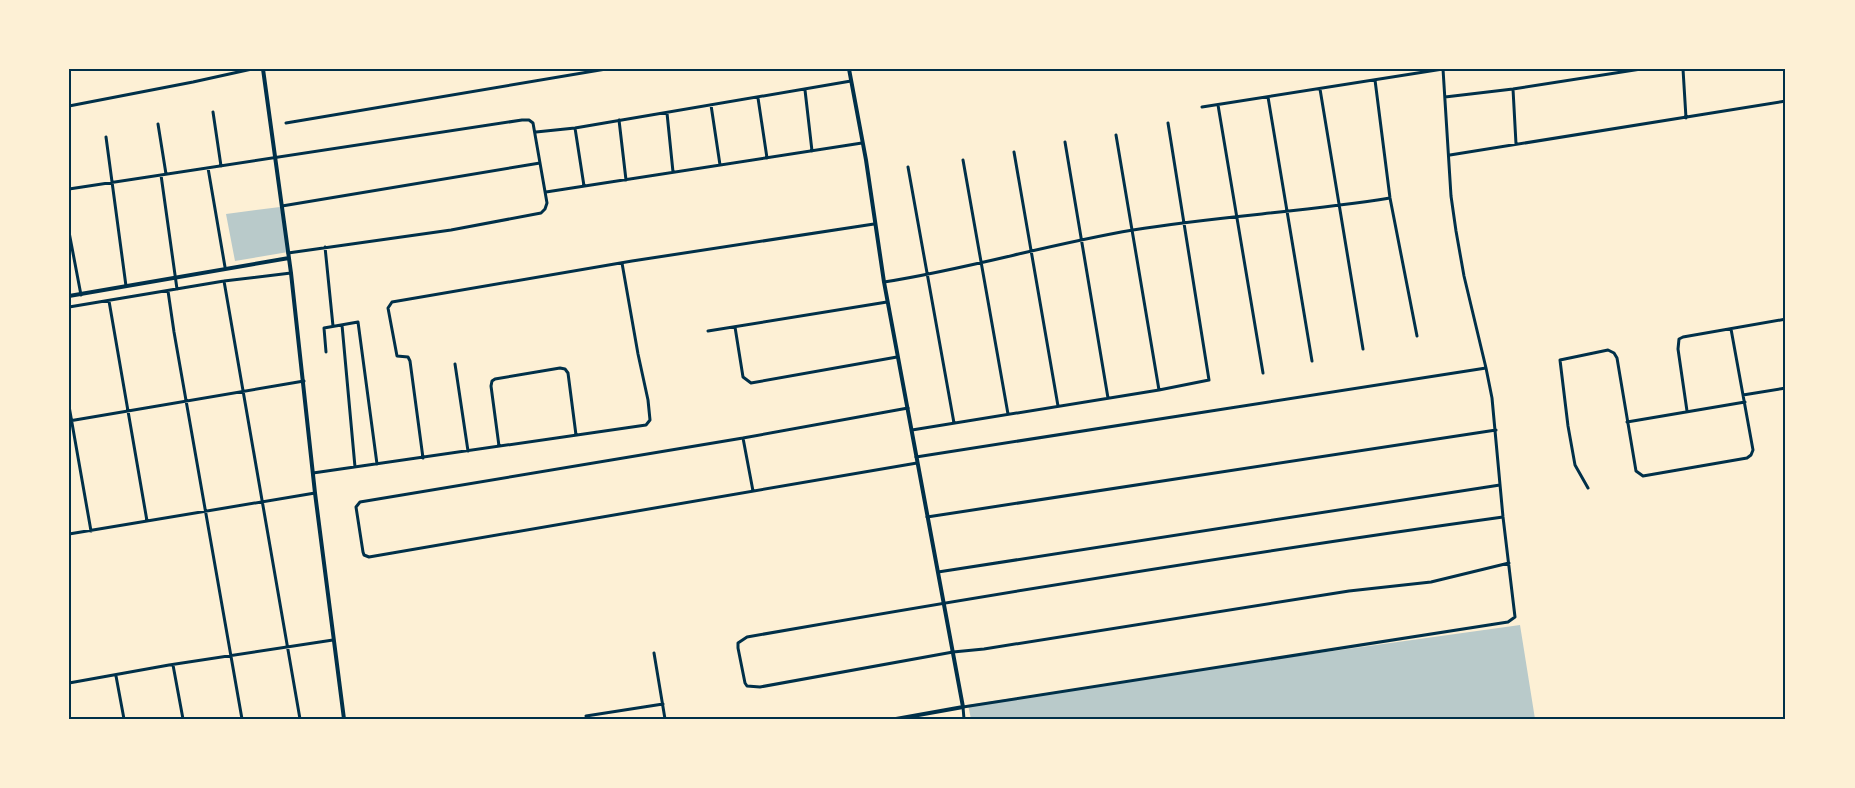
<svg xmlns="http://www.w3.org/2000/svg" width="1855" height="788" font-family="Inter,sans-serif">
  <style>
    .green { fill: #b9caca }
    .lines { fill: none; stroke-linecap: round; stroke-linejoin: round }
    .minor { stroke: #003049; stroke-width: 3 }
    .tertiary { stroke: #003049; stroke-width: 4 }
    .neatline { fill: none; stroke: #003049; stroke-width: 2 }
  </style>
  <rect width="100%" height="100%" fill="#fdf0d5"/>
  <!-- green -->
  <path class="green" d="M280,207l8,45 -53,9 -9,-47z
    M1520,625l15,94h-564l-3,-14 229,-35z"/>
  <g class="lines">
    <!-- minor -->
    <path class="minor" d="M1683,69l3,49
      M1375,80l15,118 27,138
      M1320,89l43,260
      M1513,89l3,55
      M805,90l7,61
      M1268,97l44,264
      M1445,97l68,-8 128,-20
      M758,98l9,60
      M711,105l9,60
      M1218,105l45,268
      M69,106l124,-24 59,-13
      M1202,107l241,-38
      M213,112l8,54
      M667,113l6,59
      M619,120l7,60
      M286,123l320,-54
      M158,124l8,50
      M575,128l9,58
      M536,132l39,-4 276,-47
      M1116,135l43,255
      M106,137l20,149
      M1065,142l43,256
      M1014,152l44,254
      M1450,155l336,-54
      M963,160l45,254
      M908,167l46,256
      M208,168l17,99
      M161,175l16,114
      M69,189l453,-69h7l4,3 14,80 -2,6 -4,4 -90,17 -163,23
      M546,192l316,-49
      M282,206l258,-43
      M69,232l12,63
      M325,247l8,79
      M224,281l76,438
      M884,282c84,-13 165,-38 249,-52 85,-14 171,-18 257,-32
      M168,291l6,41 68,387
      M109,301l38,220
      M69,307l155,-26 67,-8
      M342,325l13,142
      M735,327l8,50 8,6 146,-26
      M708,331l179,-29
      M326,352l-2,-24 34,-6 19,142
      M455,364l13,87
      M1743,395l43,-7
      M69,406l22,125
      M908,408l-165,30 -383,64 -4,5 7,45 1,3 5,2 548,-94
      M1687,411l-9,-62 1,-10 4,-2 103,-18
      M69,421l235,-40
      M1627,422l118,-20
      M912,430l247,-40 50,-10 -41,-257
      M743,438l10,53
      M499,446l-8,-60 1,-5 3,-2 65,-11 5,1 3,4 8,62
      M916,457l570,-89
      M423,458l-13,-97 -2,-4 -11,-1 -9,-48 4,-6 240,-41 242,-37
      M313,473l333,-48 4,-5 -2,-20 -10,-46 -16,-91
      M1588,488l-13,-23 -7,-39 -8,-66 48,-10 6,3 3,5 19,113 7,5 104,-18 4,-3 2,-5 -22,-121
      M927,517l569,-87
      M1503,517c-253,35 -504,76 -756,120l-9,6v5l7,35 2,3 13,1 193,-35 31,-3 365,-58 82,-9 78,-19
      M69,534l246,-41
      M938,572l562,-87
      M654,653l11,66
      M173,665l10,54
      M116,676l8,43
      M69,683l100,-18 164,-25
      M586,716l77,-12
      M964,719l-1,-12 545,-85 7,-5 -12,-100 -11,-119 -6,-30 -22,-92 -8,-45 -5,-35 -8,-127"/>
    <!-- tertiary -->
    <path class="tertiary" d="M263,69l28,204 24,220 29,226
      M849,69l17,91 18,122 79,425 -67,12
      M69,296l220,-38"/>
  </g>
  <!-- border -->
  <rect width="1855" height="788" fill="none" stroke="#fdf0d5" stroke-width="141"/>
  <rect x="70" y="70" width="1714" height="648" class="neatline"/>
</svg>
